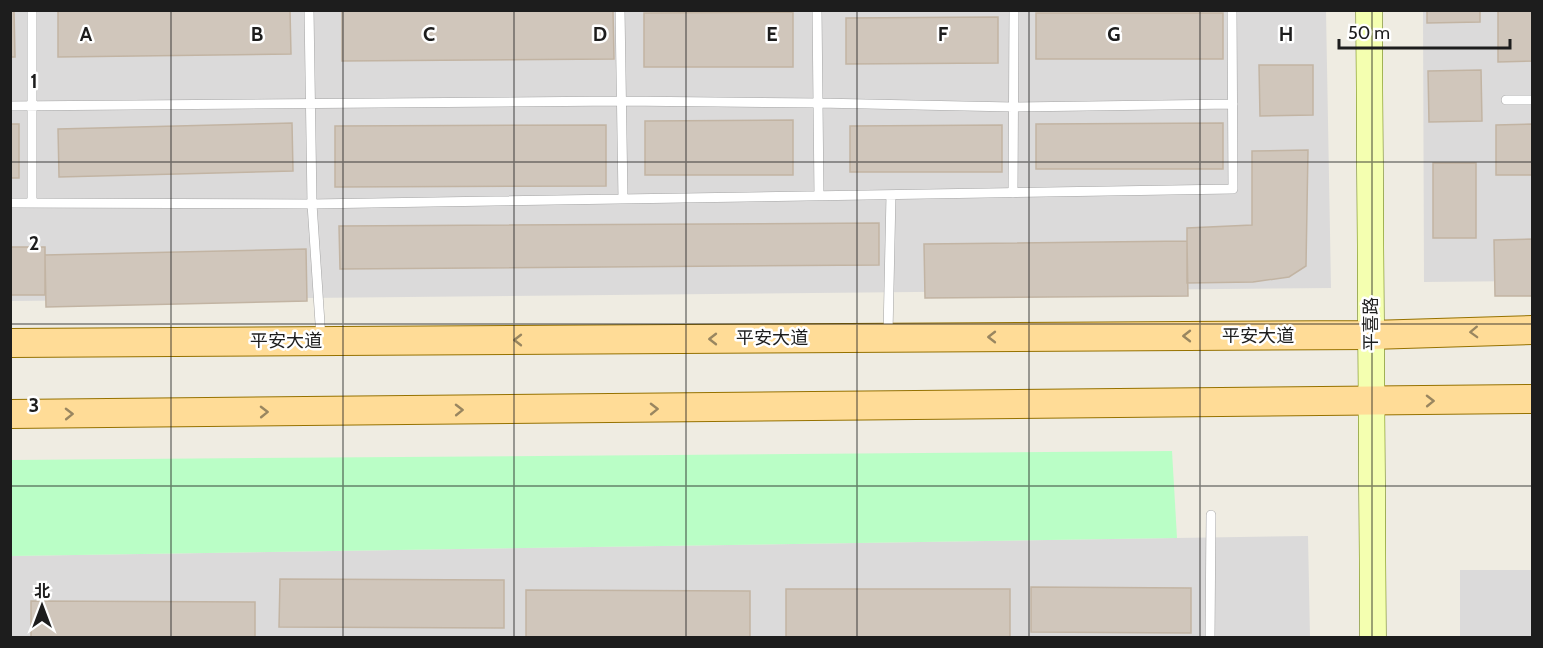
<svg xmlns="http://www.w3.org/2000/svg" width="1543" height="648" font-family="Cabin,'Noto Sans SC',sans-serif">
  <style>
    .residential { fill: #dbdada }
    .park { fill: #bafec6 }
    .building { fill: #d0c6bb; stroke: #c2b4a3; stroke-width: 1.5 }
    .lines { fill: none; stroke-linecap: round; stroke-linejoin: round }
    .lane-casing { stroke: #a4a4a4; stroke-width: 10 }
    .secondary-casing { stroke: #607800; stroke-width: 27 }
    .primary-casing { stroke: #967200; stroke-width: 30 }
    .lane { stroke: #fff; stroke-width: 9 }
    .secondary { stroke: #f4ffb0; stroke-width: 26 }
    .primary { stroke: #ffdc97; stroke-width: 28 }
    .oneway { stroke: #998660 }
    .grid { fill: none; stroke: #1d1d1d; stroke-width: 1.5; stroke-opacity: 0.55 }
    .labels { text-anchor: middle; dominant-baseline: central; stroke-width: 5; stroke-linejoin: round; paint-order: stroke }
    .street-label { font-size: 18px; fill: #1d1d1d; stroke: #fff }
    .grid-label { font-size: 20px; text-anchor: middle; font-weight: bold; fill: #1d1d1d; stroke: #fff; stroke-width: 5; stroke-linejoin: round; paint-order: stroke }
  </style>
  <rect width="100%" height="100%" fill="#efece2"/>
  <!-- residential -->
  <path class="residential" d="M10,11h1316l5,277 -1320,13z
    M1423,11h109v270l-108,1z
    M1308,536l2,101h-1299l-1,-81z
    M1460,570h72v67h-72z"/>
  <!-- park -->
  <path class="park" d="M1172,451l5,87 -1166,18v-96z"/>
  <!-- building -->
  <path class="building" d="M10,10h4l1,47h-5z
    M58,10h232l1,44 -233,3z
    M342,10h271l1,49 -272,2z
    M1427,10h53v12l-53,1z
    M1498,11h34v50l-34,1z
    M793,12v55h-149v-54z
    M1036,13h187v46h-187z
    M998,17v46l-152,1v-46z
    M1259,65h54v50l-53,1z
    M1481,70l1,51 -53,1 -1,-51z
    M793,120v55h-148v-54z
    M292,123l1,48 -234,6 -1,-48z
    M1223,123v46h-187v-45z
    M10,124h9v54h-9z
    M1532,124v51h-36v-50z
    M606,125v61l-271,1v-61z
    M1002,125v47h-152v-46z
    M1308,150l-2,116 -17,11 -36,5 -66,1v-55l65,-3v-74z
    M1433,163h43v75h-43z
    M879,223v42l-539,4 -1,-43z
    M1532,239v57h-37l-1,-56z
    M1187,241l1,55 -263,2 -1,-54z
    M10,247h35v48h-35z
    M306,249l1,52 -261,6 -1,-52z
    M280,579l224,1v48l-225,-1z
    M1031,587l160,1v45l-160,-1z
    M786,589h224v49l-224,-1z
    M526,590l224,1v47h-224z
    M31,601l224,1v36h-224z"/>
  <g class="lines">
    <!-- lane casing -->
    <g class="lane-casing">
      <path id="lane" d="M309,10l3,194 9,134
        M620,10l3,189
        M817,10l2,186
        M1506,100h26
        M10,106l611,-5 197,2 195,4 220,-3
        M1013,193l1,-183
        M10,203l302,1 921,-15 -1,-179
        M32,203v-193
        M888,333l3,-138
        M1210,638l1,-123"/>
    </g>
    <!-- secondary casing -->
    <g class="secondary-casing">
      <path id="secondary" d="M1369,10l4,628"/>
    </g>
    <!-- primary casing -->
    <g class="primary-casing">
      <path id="primary" d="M10,343l1361,-8 161,-5
        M10,414l1522,-15"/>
    </g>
    <!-- lane -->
    <use href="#lane" class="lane"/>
    <!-- secondary -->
    <use href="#secondary" class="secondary"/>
    <!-- primary -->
    <use href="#primary" class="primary"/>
  </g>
  <!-- one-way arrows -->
  <defs><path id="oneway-chevron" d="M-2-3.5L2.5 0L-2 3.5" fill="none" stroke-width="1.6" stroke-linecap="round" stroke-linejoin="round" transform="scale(1.5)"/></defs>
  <g class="oneway">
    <use href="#oneway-chevron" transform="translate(1474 332) rotate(178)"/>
    <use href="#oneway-chevron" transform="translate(1187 336) rotate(180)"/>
    <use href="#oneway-chevron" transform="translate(992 337) rotate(180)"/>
    <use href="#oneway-chevron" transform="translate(713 339) rotate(180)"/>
    <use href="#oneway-chevron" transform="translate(518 340) rotate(180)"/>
    <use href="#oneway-chevron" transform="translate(1430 401) rotate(-1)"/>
    <use href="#oneway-chevron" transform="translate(654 409) rotate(-1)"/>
    <use href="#oneway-chevron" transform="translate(459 410) rotate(-1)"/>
    <use href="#oneway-chevron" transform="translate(264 412) rotate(-1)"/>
    <use href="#oneway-chevron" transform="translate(69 414) rotate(-1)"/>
  </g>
  <!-- grid -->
  <path class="grid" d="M171,10v628M343,10v628M514,10v628M686,10v628M857,10v628M1029,10v628M1200,10v628M1372,10v628M10,162h1522M10,324h1522M10,486h1522"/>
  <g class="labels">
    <!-- street labels -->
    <g class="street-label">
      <text transform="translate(1371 324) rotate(-90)">平喜路</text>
      <text x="1258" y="336">平安大道</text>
      <text x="772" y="338">平安大道</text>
      <text x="286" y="341">平安大道</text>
    </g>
  </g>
  <g class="grid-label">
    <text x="86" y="41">A</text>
    <text x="257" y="41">B</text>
    <text x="429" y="41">C</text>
    <text x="600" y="41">D</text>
    <text x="772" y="41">E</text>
    <text x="943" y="41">F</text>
    <text x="1114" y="41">G</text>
    <text x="1286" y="41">H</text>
    <text x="34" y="88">1</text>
    <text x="34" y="250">2</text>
    <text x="34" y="412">3</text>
  </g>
  <!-- border -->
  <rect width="1543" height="648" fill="none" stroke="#1d1d1d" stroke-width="24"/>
  <!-- north arrow -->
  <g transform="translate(42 606)" stroke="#ffffff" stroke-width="4.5" paint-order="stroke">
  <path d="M0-4.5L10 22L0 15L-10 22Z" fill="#1d1d1d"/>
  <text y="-9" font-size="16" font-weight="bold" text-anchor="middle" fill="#1d1d1d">北</text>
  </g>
  <!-- scale -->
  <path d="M1339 39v9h171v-9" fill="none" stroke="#1d1d1d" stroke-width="3"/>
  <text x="1348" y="39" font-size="18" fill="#1d1d1d" stroke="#ffffff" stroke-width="4.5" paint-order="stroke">50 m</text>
</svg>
